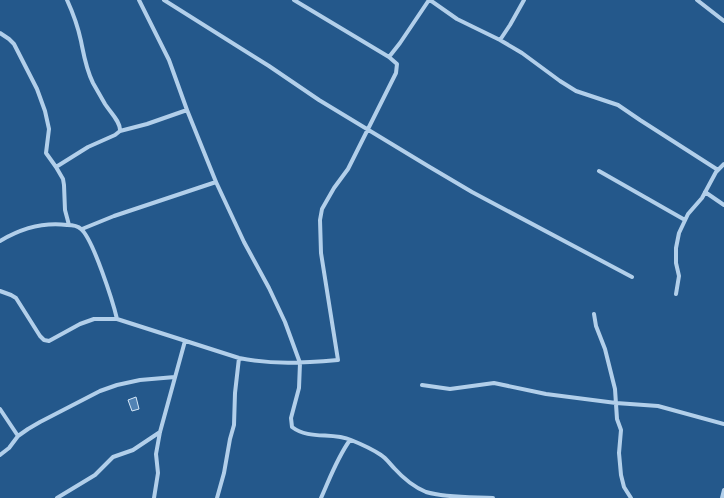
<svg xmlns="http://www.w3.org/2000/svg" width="724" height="498" font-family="'Varela Round',sans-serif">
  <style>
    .building { fill: #5183b4; stroke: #d6e8f8 }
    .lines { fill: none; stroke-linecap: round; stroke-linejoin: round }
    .minor { stroke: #b2cfea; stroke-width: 4 }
  </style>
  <rect width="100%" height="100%" fill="#24588b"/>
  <!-- building -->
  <path class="building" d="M136,397l3,12 -7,2 -4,-11z"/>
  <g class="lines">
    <!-- minor -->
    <path class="minor" d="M67,0c6,13 11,27 14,41 3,15 5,28 12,42 4,7 8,14 12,21 5,8 16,18 15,27
      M139,0l30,60 18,50 29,72 28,60 25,46 16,34 15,41 -1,25 -8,30 1,9c17,13 40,5 59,13 10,4 21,9 30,15 5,3 9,9 13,13 9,10 20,19 32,24 20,6 46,5 67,6
      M164,0l105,66 50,34 109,66 44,26 160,85
      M430,0l27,19 43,21 22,13 38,28 16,10 42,14 22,15 78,50
      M697,0l27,21
      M0,33l9,6 5,5 23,45 8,22 4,18 -3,24 10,14 7,12 1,6 1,25 4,15
      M500,40l10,-15 14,-25
      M389,57l11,-14 29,-43
      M56,167l32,-20 27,-12 5,-4 27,-7 40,-14
      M599,171l86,49
      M705,192l19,13
      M82,229l32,-13 102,-34
      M0,241c20,-12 43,-19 67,-16 4,0 11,1 14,4 12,10 32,73 36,90
      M0,291l11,4 5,3 24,38 4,4 5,1 31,-17 14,-5h23l122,39c33,7 65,5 99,2l-17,-107 -1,-33 2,-11 12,-21 14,-19 48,-96 1,-9 -8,-7 -95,-57
      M676,294l3,-18 -3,-13v-15l3,-15 9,-19 14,-16 14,-26 8,-8
      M594,314l2,12 9,23 10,40 2,30 4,11 -2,23 2,22 3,12 7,11
      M422,385l28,4 44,-6 52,11 70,9 42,3 66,18
      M0,409l18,27
      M0,455l9,-7 9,-12 10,-7 12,-7 60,-31 17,-6 23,-5 35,-3
      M57,498l38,-23 18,-18 20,-7 27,-18
      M154,498l4,-25 -2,-19 4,-22 25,-91
      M217,498l7,-25 6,-34 4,-14 1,-32 4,-35
      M321,498c9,-20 16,-40 29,-58
      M722,498l2,-8"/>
  </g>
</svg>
